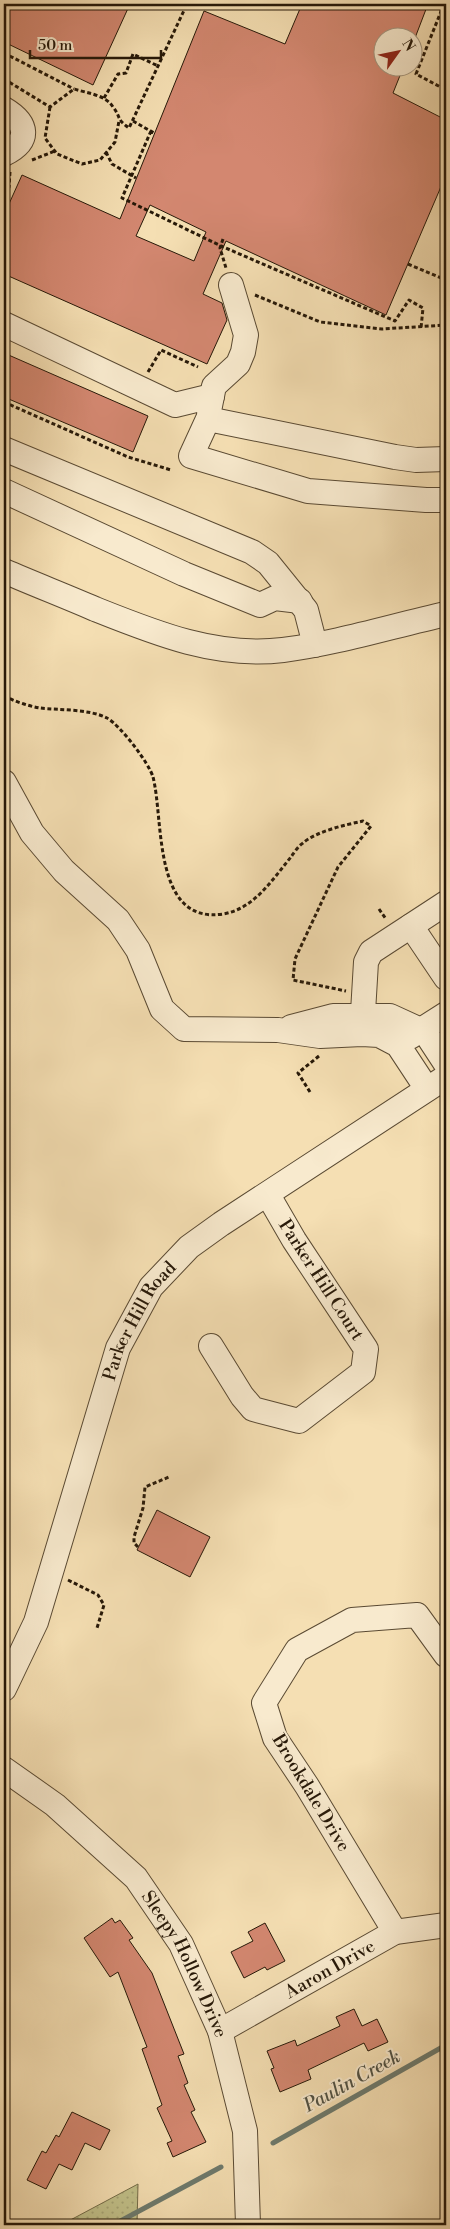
<svg xmlns="http://www.w3.org/2000/svg" width="450" height="2229" font-family="'Libre Bodoni',serif">
  <style>
    .park { fill: url(#park-dots); stroke: #746c48 }
    .lines { fill: none; stroke-linecap: round; stroke-linejoin: round }
    .stream { stroke: #6d7a6d; stroke-width: 5 }
    .building { fill: #d38770; stroke: #261808; fill-rule: evenodd }
    .minor-casing { stroke: #5a4a33; stroke-width: 26 }
    .path { stroke: #261808; stroke-width: 3; stroke-dasharray: 4 2.5; stroke-linecap: butt }
    .minor { stroke: #f8eace; stroke-width: 24 }
    .labels { text-anchor: middle; dominant-baseline: central; stroke-width: 4; stroke-linejoin: round; paint-order: stroke }
    .street-label { font-size: 18px; fill: #261808; stroke: #f8eace }
    .water-label { font-size: 19px; font-style: italic; fill: #505143; stroke: #f8eace }
  </style>
  <defs>
    <pattern id="park-dots" width="8" height="8" patternUnits="userSpaceOnUse" patternTransform="scale(1.25)"><rect width="8" height="8" fill="#c1c089"/><path d="M2 2h.1M6 6h.1" fill="none" stroke="#a6a475" stroke-width="1.8" stroke-linecap="round"/></pattern>
  </defs>
  <rect width="100%" height="100%" fill="#f5dfb3"/>
  <filter id="stains"><feTurbulence type="fractalNoise" baseFrequency=".004" numOctaves="4"/><feColorMatrix values="0 0 0 0 .2 0 0 0 0 .09 0 0 0 0 .02 0 0 0 .5 -.17"/></filter>
  <radialGradient id="worn" r=".72"><stop offset=".6" stop-color="#630" stop-opacity="0"/><stop offset="1" stop-color="#630" stop-opacity=".3"/></radialGradient>
  <!-- park -->
  <path class="park" d="M138,2184l-1,41h-76z"/>
  <g class="lines">
    <!-- stream -->
    <path class="stream" d="M273,2143l173,-98
      M113,2225l108,-58"/>
  </g>
  <!-- building -->
  <path class="building" d="M4,4h126l-37,81 -89,-43z
    M302,4h126l-13,34h-33v30h21l-10,25 53,27v55l-60,140 -160,-74 -23,53 19,9 5,17 -20,44 -203,-90v-59l18,-40 98,44 84,-208 81,33zM150,205l56,27 -12,29 -58,-25z
    M4,353l144,63 -15,36 -129,-55z
    M157,1510l53,27 -20,40 -53,-27z
    M112,1918l3,5 5,-3 13,18 -4,2 23,33 32,81 -6,2 10,27 -4,2 11,25 -4,2 15,30 -33,15 -6,-14 5,-2 -15,-33 5,-3 -20,-56 5,-2 -29,-75 -8,5 -26,-39z
    M265,1923l20,38 -18,9 -2,-3 -21,11 -13,-26 22,-11 -5,-9z
    M354,2009l8,17 15,-7 11,23 -20,9 -4,-8 -56,27 3,9 -31,13 -9,-23 3,-1 -7,-17 28,-11 2,6 43,-20 -4,-9z
    M72,2112l38,18 -10,20 -15,-7 -13,27 -13,-6 -13,25 -19,-9 15,-29 4,2 10,-18 3,2z"/>
  <g class="lines">
    <!-- minor casing -->
    <g class="minor-casing">
      <g id="minor">
        <path d="M4,109c24,14 27,32 0,45"/>
        <path d="M4,324l171,81 37,-9"/>
        <path d="M209,411l5,-25 24,-22 5,-12 3,-17 -15,-50"/>
        <path d="M4,449l248,103 16,11 38,47 9,35"/>
        <path d="M446,459l-30,1 -21,-3 -187,-38 -17,37 117,35 118,9h20"/>
        <path d="M4,491l180,83 76,31 15,-7 25,3"/>
        <path d="M4,571c30,13 61,25 91,38 60,24 121,49 188,41 55,-7 109,-24 163,-36"/>
        <path d="M4,782l28,51 32,38 54,49 20,30 24,59 22,20 94,1 42,6 42,-2 17,1 19,10 29,44"/>
        <path d="M411,926l35,52"/>
        <path d="M291,1027l42,-11h57l35,16 21,32"/>
        <path d="M362,1029l4,-67 5,-10 75,-49"/>
        <path d="M410,1037l36,-23"/>
        <path d="M211,1346l31,50 11,13 46,12 64,-49 3,-23 -72,-109 -26,-45"/>
        <path id="s1" d="M4,1689l32,-67 82,-274 33,-61 38,-40 32,-23 225,-147"/>
        <path id="s2" d="M4,1769l51,36 81,73 45,66 39,87 25,100 3,94"/>
        <path d="M395,1932l-88,-146 -32,-48 -11,-35 33,-53 55,-30 65,-5 29,40"/>
        <path id="s3" d="M220,2031l175,-99 51,-7"/>
      </g>
    </g>
    <!-- path -->
    <path class="path" d="M268,4h3
      M444,4l-28,70 30,16
      M4,53l70,36
      M4,79l46,28 24,-18c13,4 32,6 39,18 8,10 3,12 16,21l58,-124
      M104,98l14,-24 8,-1 7,-19 25,12
      M50,107l-5,31 12,16 25,10 18,-4 15,-18 4,-21
      M133,121l21,12
      M151,131l-29,67 99,48 174,75 14,-21 14,8 -2,20
      M106,152l6,12 24,14
      M32,160l23,-9
      M443,182l3,1
      M4,201l5,-14 1,-15
      M223,239l-3,9 6,20
      M408,264l38,16
      M255,295l65,27 62,7 64,-4
      M148,372l13,-22 37,17
      M4,402l124,55 43,13
      M4,696c10,5 24,10 36,12 18,2 50,1 67,10 13,7 42,45 46,59 11,42 -1,148 70,137 31,-5 49,-34 68,-57 3,-4 7,-11 12,-14 14,-12 42,-18 60,-22l8,5 -33,41 -43,92 -2,21 53,11
      M379,909l7,10
      M310,1092l-12,-19 21,-17
      M138,1547l-4,-4v-6l9,-29 2,-21 24,-10
      M68,1580l30,15 6,10 -7,23"/>
    <!-- minor -->
    <use href="#minor" class="minor"/>
  </g>
  <g class="labels">
    <!-- street labels -->
    <g class="street-label">
      <text transform="translate(321 1280) rotate(57)">Parker Hill Court</text>
      <text stroke="none"><textPath href="#s1" startOffset="394">Parker Hill Road</textPath></text>
      <text transform="translate(311 1793) rotate(59)">Brookdale Drive</text>
      <text stroke="none"><textPath href="#s2" startOffset="271">Sleepy Hollow Drive</textPath></text>
      <text stroke="none"><textPath href="#s3" startOffset="126">Aaron Drive</textPath></text>
    </g>
    <!-- water labels -->
    <g class="water-label">
      <text transform="translate(352 2081) rotate(-29)">Paulin Creek</text>
    </g>
  </g>
  <!-- margin -->
  <rect width="450" height="2229" fill="none" stroke="#f5dfb3" stroke-width="20"/>
  <rect x="5" y="5" width="440" height="2219" fill="none" stroke="#261808" stroke-width="2.5"/>
  <rect x="10" y="10" width="430" height="2209" fill="none" stroke="#261808"/>
  <!-- north arrow -->
  <g transform="translate(398 52) rotate(57)"><circle r="24" fill="#f8eace" stroke="#a4967f"/>
  <path d="M0-4L9 19L0 12L-9 19Z" fill="#8f2418"/>
  <text y="-8" font-size="14" font-weight="bold" text-anchor="middle" fill="#261808">N</text>
  </g>
  <!-- scale -->
  <path d="M30 50v8h131v-8" fill="none" stroke="#261808" stroke-width="2.5"/>
  <text x="38" y="50" font-size="15" fill="#261808" stroke="#f8eace" stroke-width="4" paint-order="stroke">50 m</text>
  <rect width="100%" height="100%" filter="url(#stains)"/>
  <rect width="100%" height="100%" fill="url(#worn)"/>
</svg>
